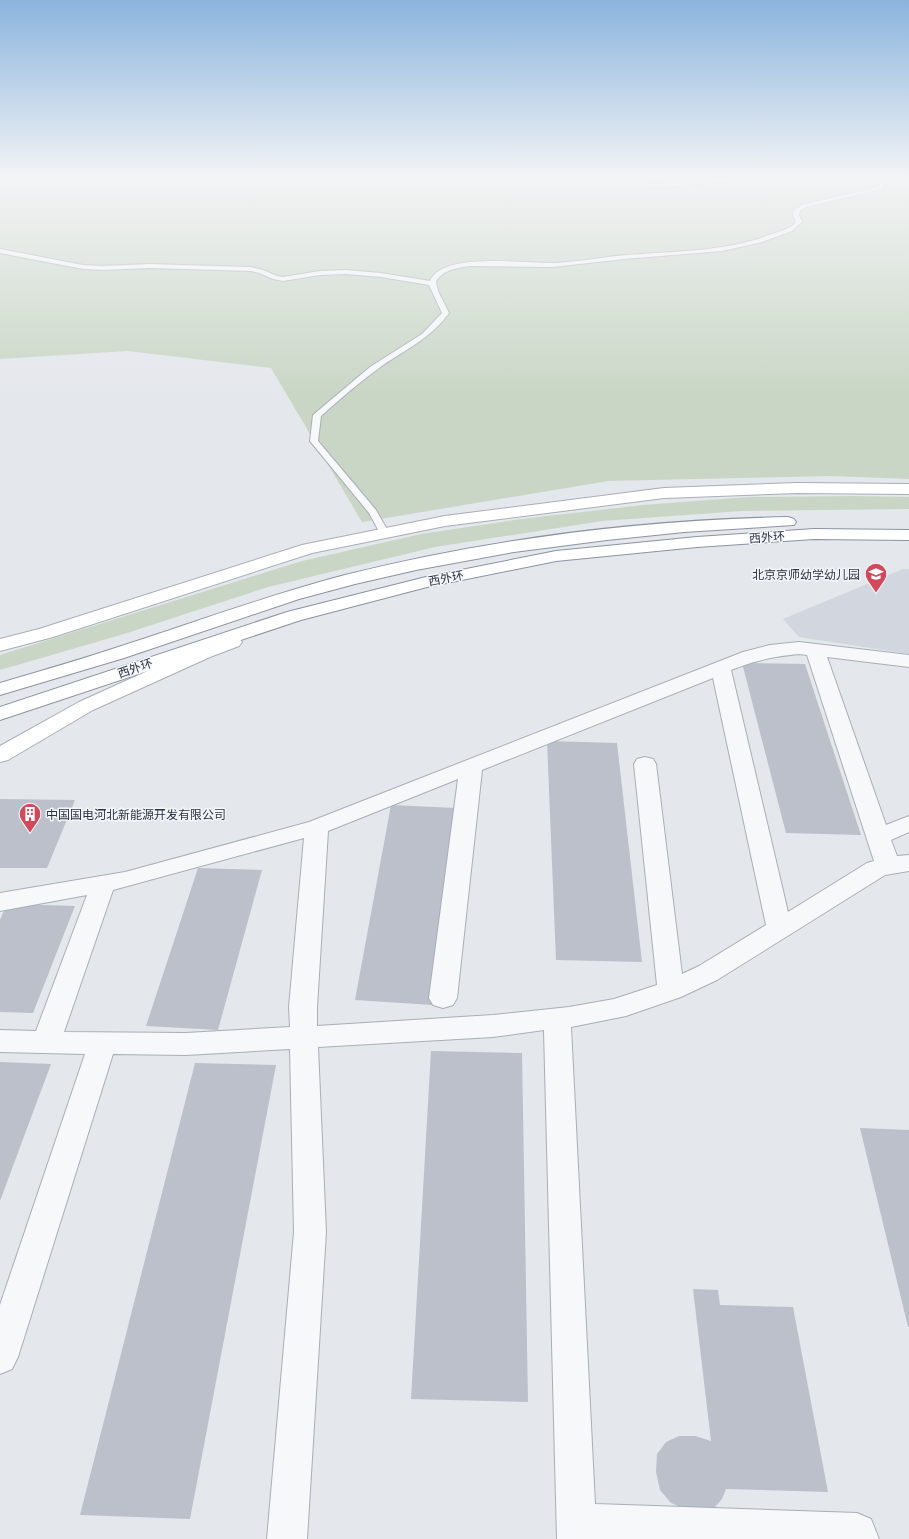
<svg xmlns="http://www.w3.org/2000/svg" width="909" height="1539" font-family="'PT Sans Narrow','Noto Sans SC',sans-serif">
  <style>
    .built { fill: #d2d6de }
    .green { fill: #c9d6c5 }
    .building { fill: #bbc0ca }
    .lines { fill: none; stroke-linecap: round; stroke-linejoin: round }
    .lane-casing { stroke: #a9aeb7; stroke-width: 2 }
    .street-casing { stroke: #a9aeb7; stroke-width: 2 }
    .secondary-casing { stroke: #a9aeb7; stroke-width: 2 }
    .highway-casing { stroke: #8b94a3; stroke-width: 2 }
    .lane { fill: #f7f8fa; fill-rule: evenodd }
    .street { fill: #f7f8fa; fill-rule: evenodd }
    .secondary { fill: #fff; fill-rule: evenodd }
    .highway { fill: #fff; fill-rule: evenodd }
    .labels { text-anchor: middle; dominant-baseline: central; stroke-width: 3; stroke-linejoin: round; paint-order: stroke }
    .street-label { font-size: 12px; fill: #2b3445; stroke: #f4f6f9 }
    .poi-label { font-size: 12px; fill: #2b3445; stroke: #f4f6f9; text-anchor: end }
  </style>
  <rect width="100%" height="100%" fill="#e4e7ec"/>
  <!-- built -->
  <path class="built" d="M903,569h6v85l-110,-17 -16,-18z"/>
  <!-- green -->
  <path class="green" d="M0,179h909v300l-78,-3 -223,5 -246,41 -91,-154 -143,-17 -128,8z
    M854,496l55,1v12l-167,2 -140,10 -167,26 -167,40 -144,47 -124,36v-15l302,-94 119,-27 100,-15 122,-14 106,-8z"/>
  <!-- building -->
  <path class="building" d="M742,663l63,1 56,171 -75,-2z
    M547,741l70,2 25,219 -86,-2z
    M0,799l75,1 -28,68h-47z
    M391,805l65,3 -24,197 -77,-5z
    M198,868l64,2 -44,160 -72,-4z
    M7,904l68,2 -42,107 -33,-1v-92z
    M431,1051l91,2 6,349 -117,-3z
    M0,1062l51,2 -51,137z
    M195,1063l81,2 -86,454 -110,-4z
    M860,1128l49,2v197h-1z
    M693,1289l25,1 2,15 73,2 35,185 -102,-3 -4,10 -7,8 -11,3 -18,-1 -15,-6 -11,-13 -4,-18 1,-18 9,-12 13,-6h16l16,5z"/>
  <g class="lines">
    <!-- lane casing -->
    <g class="lane-casing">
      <path id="lane" d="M644,179h6l-5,4 10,1 66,-5h15l-3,2 -78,7 -14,-3 -2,-4z
        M882,179h5l-5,10 -76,18 -6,4 -1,4 3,7 -10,9 -30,11 -40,9 -98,8 -71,8 -84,-1c-12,2 -27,4 -33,16l2,9 11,22c-17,24 -42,36 -66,52 -22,16 -42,33 -62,51l-3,25 58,69 13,23 -5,3 -3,-1 -12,-22 -59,-72 3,-26 57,-48 52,-33 20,-21 -13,-28 -48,-8 -35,-3 -26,1 -37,6 -10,-2 -14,-6 -8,-2 -102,-3 -46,2 -20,-1 -83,-16v-4l83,16 20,1 46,-2 102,3 12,3 14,6 6,1 37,-6 26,-1 35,3 49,8c13,-30 96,-17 124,-18 24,-1 48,-6 72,-8 49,-4 99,-3 146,-21 9,-3 18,-5 24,-12l-3,-7 1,-5 8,-5 76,-18z"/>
    </g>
    <!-- street casing -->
    <g class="street-casing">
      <path id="street" d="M799,642l110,13v12l-82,-10 59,168 23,-9v16l-18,8 6,16 12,-1v16l-24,4 -168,105 -36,17 -55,19 -55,11 24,477 262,9 14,6 8,20h-322l-13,-509 -51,7 -175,10 8,185 -19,307h-40l27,-307 -4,-183 -104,6 -73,-1 -95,303 -6,12 -12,5v-69l85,-251 -85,-2v-22l36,1 51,-136 -87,16v-18l125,-21 184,-50 434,-170 27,-7zM799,654l8,1 67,206 -7,2 -79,49 -57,-242c26,-10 40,-13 68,-16zM713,678l53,247 -67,41 -17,8 -26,-210 -3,-5 -8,-2 -8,2 -3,5 23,221 -43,14 -45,8 -76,8 -176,11v-19l11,-176 130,-52 -29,219 4,7 10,3 10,-3 4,-7 25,-228zM304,838l-15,169 1,20 -104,6 -122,-1 49,-142z"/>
    </g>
    <!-- secondary casing -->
    <g class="secondary-casing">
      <path id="secondary" d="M797,483l112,1v10l-112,-1 -133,5 -219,28 -133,27 -259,84 -53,14v-12l39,-10 263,-84 143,-29 219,-28z
        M232,636l7,2 3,4 -3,4 -29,11 -117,53 -85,50 -8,2v-16l79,-44 117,-53z"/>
    </g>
    <!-- highway casing -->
    <g class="highway-casing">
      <path id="highway" d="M788,517l6,2 2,3 -2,3 -110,7 -77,8 -93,12 -98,18 -61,14 -56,15 -175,59 -124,37v-12c36,-11 73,-21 109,-33 79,-25 156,-54 236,-75 144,-36 295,-55 443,-58z
        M814,529l95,1v10l-95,-1 -117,8 -141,14 -129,26 -126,33 -301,100v-13l287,-95 139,-35 130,-26 141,-14z"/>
    </g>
    <!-- lane -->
    <use href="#lane" class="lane"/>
    <!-- street -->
    <use href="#street" class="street"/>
    <!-- secondary -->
    <use href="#secondary" class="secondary"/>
    <!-- highway -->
    <use href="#highway" class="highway"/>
  </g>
  <!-- sky -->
  <linearGradient id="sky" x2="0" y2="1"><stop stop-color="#8bb4dd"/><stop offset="0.45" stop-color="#f3f4f6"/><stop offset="1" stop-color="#f3f4f6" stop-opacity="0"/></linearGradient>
  <rect width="909" height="394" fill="url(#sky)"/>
  <!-- icons -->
  <defs>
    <g id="school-pin" transform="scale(1.15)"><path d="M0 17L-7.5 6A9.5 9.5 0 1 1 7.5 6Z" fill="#d1495b" stroke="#f4f6f9"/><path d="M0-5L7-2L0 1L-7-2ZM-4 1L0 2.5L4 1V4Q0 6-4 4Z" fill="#fff"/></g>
    <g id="building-pin" transform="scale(1.15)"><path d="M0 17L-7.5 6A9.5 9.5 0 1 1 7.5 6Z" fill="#d1495b" stroke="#f4f6f9"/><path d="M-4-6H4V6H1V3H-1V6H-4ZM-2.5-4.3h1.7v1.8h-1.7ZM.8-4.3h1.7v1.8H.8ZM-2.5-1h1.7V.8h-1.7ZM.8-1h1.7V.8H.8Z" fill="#fff"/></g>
  </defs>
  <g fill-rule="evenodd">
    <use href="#school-pin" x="876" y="574"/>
    <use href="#building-pin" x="30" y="814"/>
  </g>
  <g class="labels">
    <!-- street labels -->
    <g class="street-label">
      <text transform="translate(767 537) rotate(-4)">西外环</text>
      <text transform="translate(446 578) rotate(-11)">西外环</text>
      <text transform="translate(135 668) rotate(-19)">西外环</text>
    </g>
    <!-- poi labels -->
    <g class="poi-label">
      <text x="860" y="574">北京京师幼学幼儿园</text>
      <text x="46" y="814" text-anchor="start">中国国电河北新能源开发有限公司</text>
    </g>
  </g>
</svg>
